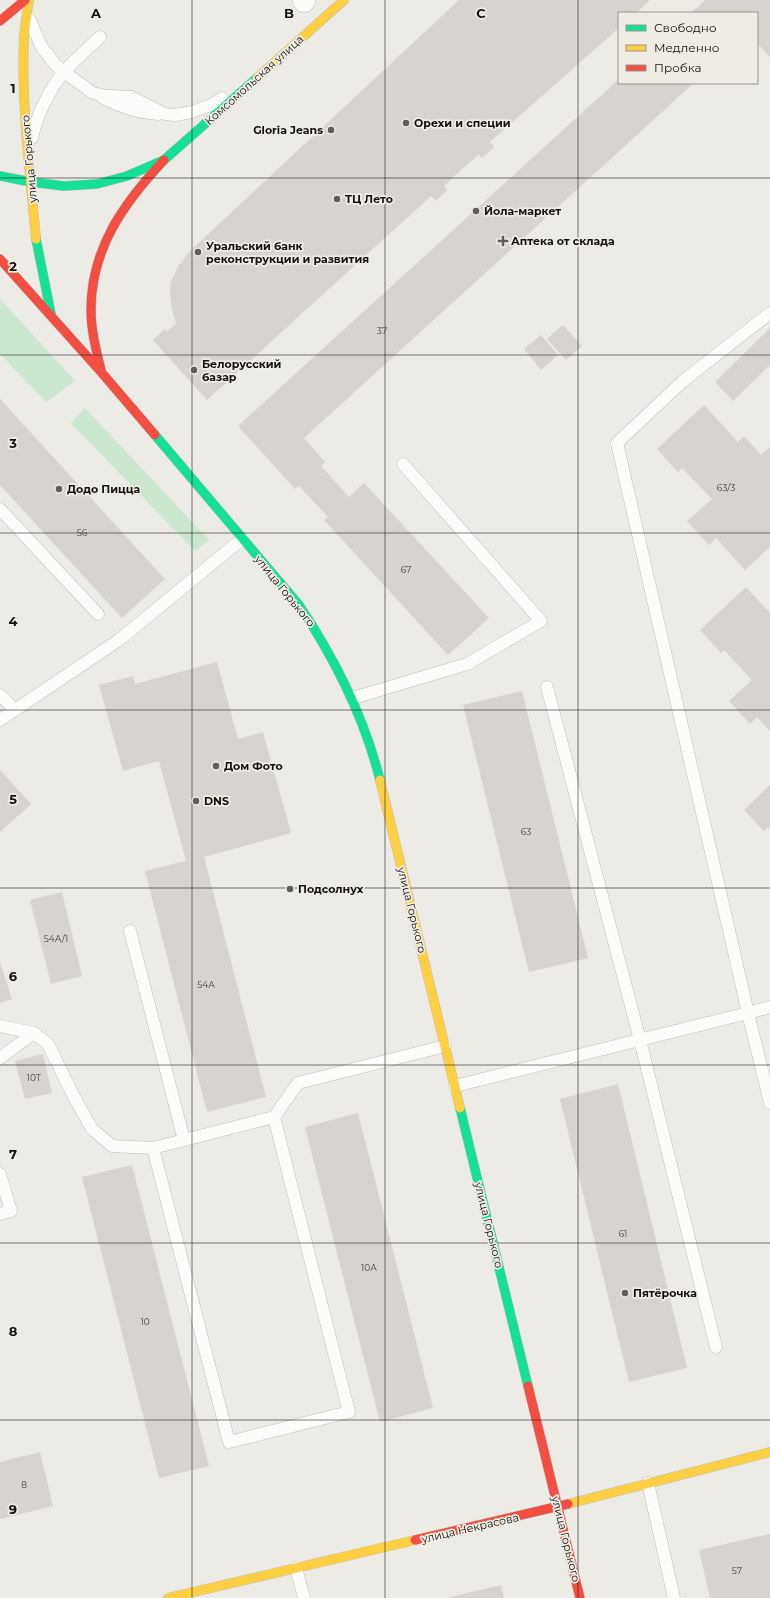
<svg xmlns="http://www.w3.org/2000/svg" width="770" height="1598" font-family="Montserrat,sans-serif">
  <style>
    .green { fill: #cbe7cf }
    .building { fill: #d6d3d1 }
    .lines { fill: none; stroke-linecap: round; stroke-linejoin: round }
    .lane-casing { stroke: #bebeba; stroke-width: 13 }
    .street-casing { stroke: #bebeba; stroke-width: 23 }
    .fast-casing { stroke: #bebeba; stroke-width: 10 }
    .slow-casing { stroke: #bebeba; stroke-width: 10 }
    .jam-casing { stroke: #bebeba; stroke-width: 10 }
    .lane { stroke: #fcfcfb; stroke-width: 12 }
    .street { stroke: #fcfcfb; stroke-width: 22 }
    .fast { stroke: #16e098; stroke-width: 9 }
    .slow { stroke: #ffcf43; stroke-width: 9 }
    .jam { stroke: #f24e42; stroke-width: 9 }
    .grid { fill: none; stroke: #12110e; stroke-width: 1; stroke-opacity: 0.55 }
    .poi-dot { fill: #5e5d5a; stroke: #efede3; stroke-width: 1.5 }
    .labels { text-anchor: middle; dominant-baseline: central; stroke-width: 3.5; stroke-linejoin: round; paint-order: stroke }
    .number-label { font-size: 9px; fill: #43423f }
    .street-label { font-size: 11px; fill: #12110e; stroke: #efede3 }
    .poi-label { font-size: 11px; font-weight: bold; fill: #12110e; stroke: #efede3; text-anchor: start }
    .grid-label { font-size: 13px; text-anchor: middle; font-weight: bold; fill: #12110e; stroke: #efede3; stroke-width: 3.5; stroke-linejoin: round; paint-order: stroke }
  </style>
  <rect width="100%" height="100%" fill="#ecebe6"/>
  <!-- green -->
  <path class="green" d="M0,299l75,82 -29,21 -46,-48z
    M85,408l124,132 -14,11 -124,-128z"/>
  <!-- building -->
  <path class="building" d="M459,0h191l-14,13h-17v15l-129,114 4,5 -12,11 -3,-4 -35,32 3,4 -11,11 -5,-5 -224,204 -54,-60 12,-11 2,3 9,-9 -4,-13 -2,-19 1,-10 8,-16 11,-14z
    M705,0h65v57l-13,-14v-30h-66z
    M619,79v4h75l-390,355 21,24 -4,4 28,31 15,-14 125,135 -41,37 -124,-135 4,-3 -29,-31 -4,3 -57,-63z
    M563,325l19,21 -16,14 -19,-21z
    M770,328v37l-37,36 -18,-19z
    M541,335l17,20 -17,15 -17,-21z
    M0,399l165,180 -43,39 -122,-133z
    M704,405l34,37 6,-6 17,19 9,-8v100l-25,23 -29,-32 -7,7 -22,-24 25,-22 -30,-31 -4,4 -21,-23z
    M746,587l24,26v118l-13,-14 -7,7 -21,-23 23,-21 -28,-30 -3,3 -21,-23z
    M217,662l21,77 25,-7 28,101 -87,24 62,240 -59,15 -62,-241 41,-10 -27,-100 -36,10 -24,-86 34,-9 2,8z
    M522,691l66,267 -59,14 -66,-267z
    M0,770l31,34 -31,28z
    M770,785v44l-2,-2 -4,4 -20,-21z
    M62,892l20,84 -31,8 -21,-84z
    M0,962l12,37 -12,4z
    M43,1054l9,39 -27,6 -10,-38z
    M618,1084l69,284 -58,14 -69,-283z
    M358,1113l75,295 -53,14 -75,-295z
    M132,1165l77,301 -50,12 -77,-301z
    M40,1452l13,54 -53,13v-57z
    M770,1534v64h-60l-11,-48z
    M501,1585l3,13h-54v-1z"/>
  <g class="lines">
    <!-- lane casing -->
    <g class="lane-casing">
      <path id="lane" d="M30,20l11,26 14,18 9,8 29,21 14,3 24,1 34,17 10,1 17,-3 21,-8 9,-6
        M103,98c18,9 35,15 55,16
        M32,138c4,-21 18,-50 32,-66 12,-13 24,-24 36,-35
        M0,509l98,105
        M547,687l93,353 76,307
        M0,695l15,15
        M353,698l114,-34 74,-43 -138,-157
        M0,720l119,-80 123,-101
        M130,931l54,209
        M770,1007l-22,6 22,90
        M0,1026l34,7 14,11 25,51 19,34 20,17 41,2
        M0,1058l34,-25
        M455,1086l293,-73 -131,-570 66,-62 87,-68
        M274,1117l75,295 -120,30 -76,-294 121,-31 24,-34 147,-37
        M0,1174l11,37 -11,3
        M648,1483l26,115
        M296,1568l8,30"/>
    </g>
    <!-- street casing -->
    <g class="street-casing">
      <path id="street" d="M304,0v1"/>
    </g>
    <!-- fast casing -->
    <g class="fast-casing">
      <path id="fast" d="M0,176l31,6 33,4 33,-2 30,-8 37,-16 93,-82
        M36,239l15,75
        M155,435l144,170c36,54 65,111 81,175
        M460,1108l68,278"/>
    </g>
    <!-- slow casing -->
    <g class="slow-casing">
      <path id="slow" d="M29,0c-2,12 -4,24 -5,37 -3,67 6,135 12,202
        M257,78l87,-78
        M380,780l80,328
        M568,1504l202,-52
        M168,1598l247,-58"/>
    </g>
    <!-- jam casing -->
    <g class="jam-casing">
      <path id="jam" d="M0,21l25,-21
        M0,259l102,114 53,62
        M101,370c-5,-20 -10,-40 -10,-60 0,-62 33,-107 73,-150
        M528,1386l52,212
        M415,1540l153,-36"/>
    </g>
    <!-- lane -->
    <use href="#lane" class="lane"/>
    <!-- street -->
    <use href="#street" class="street"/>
    <!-- fast -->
    <use href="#fast" class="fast"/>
    <!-- slow -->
    <use href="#slow" class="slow"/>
    <!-- jam -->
    <use href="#jam" class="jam"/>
  </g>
  <!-- grid -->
  <path class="grid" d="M192,0v1598M385,0v1598M578,0v1598M0,178h770M0,355h770M0,533h770M0,710h770M0,888h770M0,1065h770M0,1243h770M0,1420h770"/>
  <!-- markers -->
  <g class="poi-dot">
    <circle cx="406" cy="123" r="4"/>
    <circle cx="331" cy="130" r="4"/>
    <circle cx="337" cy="199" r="4"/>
    <circle cx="476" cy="211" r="4"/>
    <path d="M501 235h4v4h4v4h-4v4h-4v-4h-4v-4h4z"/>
    <circle cx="198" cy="252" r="4"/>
    <circle cx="194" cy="370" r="4"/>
    <circle cx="59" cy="489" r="4"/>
    <circle cx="216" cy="766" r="4"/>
    <circle cx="196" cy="801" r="4"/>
    <circle cx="290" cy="889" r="4"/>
    <circle cx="625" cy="1293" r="4"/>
  </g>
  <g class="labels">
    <!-- number labels -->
    <g class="number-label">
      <text x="382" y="330">37</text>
      <text x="726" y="487">63/3</text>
      <text x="82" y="532">56</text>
      <text x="406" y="569">67</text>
      <text x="526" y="831">63</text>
      <text x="56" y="938">54А/1</text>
      <text x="206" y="984">54А</text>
      <text x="34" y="1077">10Т</text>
      <text x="623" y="1233">61</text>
      <text x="369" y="1267">10А</text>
      <text x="145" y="1321">10</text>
      <text x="24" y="1484">8</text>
      <text x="737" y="1570">57</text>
    </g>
    <!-- street labels -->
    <g class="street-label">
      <text transform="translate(254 80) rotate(-42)">Комсомольская улица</text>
      <text transform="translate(29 159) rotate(-95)">улица Горького</text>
      <text transform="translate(285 591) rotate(51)">улица Горького</text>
      <text transform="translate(412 910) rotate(76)">улица Горького</text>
      <text transform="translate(489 1225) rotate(76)">улица Горького</text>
      <text transform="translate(470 1528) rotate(-13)">улица Некрасова</text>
      <text transform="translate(566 1539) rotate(76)">улица Горького</text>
    </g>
    <!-- poi labels -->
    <g class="poi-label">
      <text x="414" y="123">Орехи и специи</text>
      <text x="323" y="130" text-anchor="end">Gloria Jeans</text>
      <text x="345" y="199">ТЦ Лето</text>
      <text x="484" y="211">Йола-маркет</text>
      <text x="511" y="241">Аптека от склада</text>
      <text x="206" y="246">Уральский банк<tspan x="206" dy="13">реконструкции и развития</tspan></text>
      <text x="202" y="364">Белорусский<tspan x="202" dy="13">базар</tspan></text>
      <text x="67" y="489">Додо Пицца</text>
      <text x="224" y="766">Дом Фото</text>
      <text x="204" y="801">DNS</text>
      <text x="298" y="889">Подсолнух</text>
      <text x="633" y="1293">Пятёрочка</text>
    </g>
  </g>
  <g class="grid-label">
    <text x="96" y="18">A</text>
    <text x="289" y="18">B</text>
    <text x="481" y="18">C</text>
    <text x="13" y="93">1</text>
    <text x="13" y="271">2</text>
    <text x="13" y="448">3</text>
    <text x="13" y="626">4</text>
    <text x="13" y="804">5</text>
    <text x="13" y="981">6</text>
    <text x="13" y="1159">7</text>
    <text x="13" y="1336">8</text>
    <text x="13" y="1514">9</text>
  </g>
  <!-- legend -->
  <rect x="618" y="12" width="140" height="72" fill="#efede3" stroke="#97958e"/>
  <rect x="626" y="25" width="20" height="6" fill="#16e098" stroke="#97958e"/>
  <text x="654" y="32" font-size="12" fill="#12110e">Свободно</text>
  <rect x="626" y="45" width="20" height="6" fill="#ffcf43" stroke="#97958e"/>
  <text x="654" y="52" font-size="12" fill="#12110e">Медленно</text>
  <rect x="626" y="65" width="20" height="6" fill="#f24e42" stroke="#97958e"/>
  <text x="654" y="72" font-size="12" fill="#12110e">Пробка</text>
</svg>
